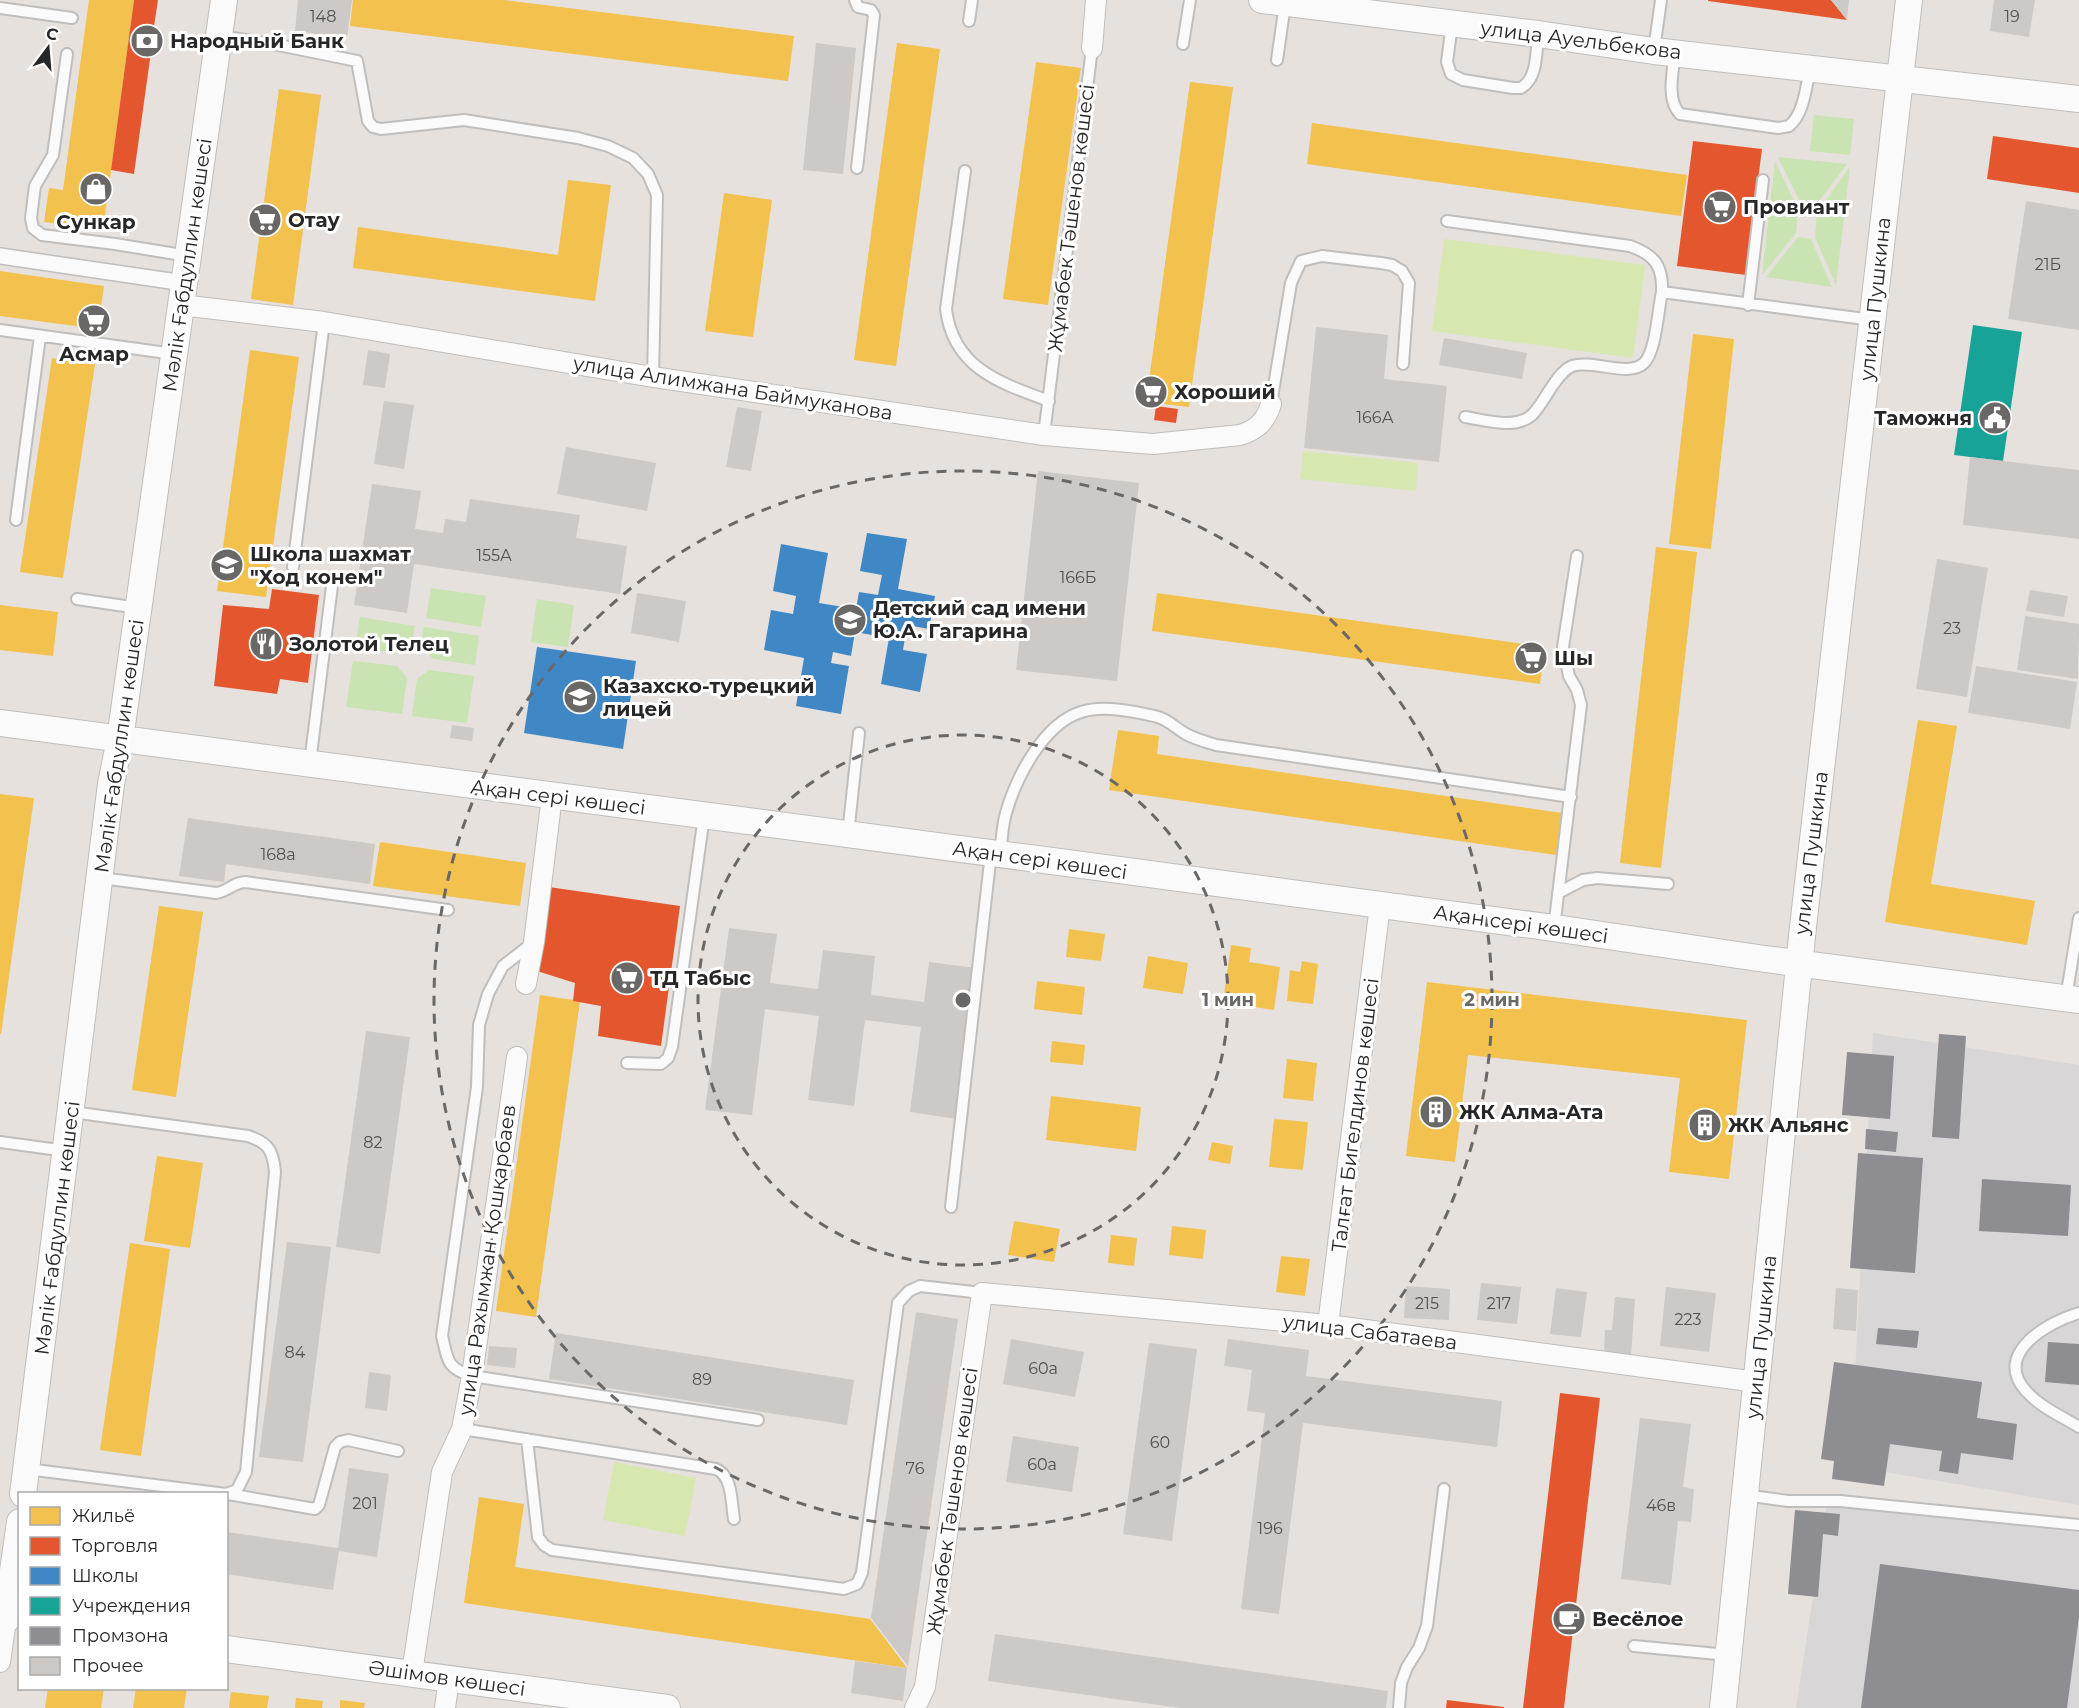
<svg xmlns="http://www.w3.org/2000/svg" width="2079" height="1708" font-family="Montserrat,sans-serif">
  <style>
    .industrial { fill: #d9d6d8 }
    .green { fill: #c9e3b2 }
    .pitch { fill: #d6e8af }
    .homes { fill: #f2c14e }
    .shops { fill: #e4572e }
    .schools { fill: #3f88c5 }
    .public { fill: #17a398 }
    .industry { fill: #8d8d92 }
    .building { fill: #ccc9c6 }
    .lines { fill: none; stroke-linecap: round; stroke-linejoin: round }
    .service-casing { stroke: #bfbebe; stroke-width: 14 }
    .pedestrian-casing { stroke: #bfbebe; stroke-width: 18 }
    .minor-casing { stroke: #bfbebe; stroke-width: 22 }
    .tertiary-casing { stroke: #bfbebe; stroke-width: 28 }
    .service { stroke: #fbfafa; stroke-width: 10 }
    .pedestrian { stroke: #fbfafa; stroke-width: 15 }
    .minor { stroke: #fbfafa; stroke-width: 20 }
    .tertiary { stroke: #fbfafa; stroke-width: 26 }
    .ring { fill: none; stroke: #6a6866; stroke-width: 3; stroke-dasharray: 10 8 }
    .labels { text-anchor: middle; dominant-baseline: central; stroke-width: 6; stroke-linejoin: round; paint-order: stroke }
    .number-label { font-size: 16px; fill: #515050 }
    .street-label { font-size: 20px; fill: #272727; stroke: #fff }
    .poi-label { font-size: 20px; font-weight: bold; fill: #272727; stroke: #fff; text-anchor: start }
    .centre { fill: #6a6866; stroke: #fff; stroke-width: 3 }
    .ring-label { font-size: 18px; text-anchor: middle; font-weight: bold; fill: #6a6866; stroke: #fff; stroke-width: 6; stroke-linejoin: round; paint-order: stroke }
  </style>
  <rect width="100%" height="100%" fill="#e6e1dc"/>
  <!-- industrial -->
  <path class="industrial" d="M1873,1033l206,32v440l-229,-39z
    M1827,1503l252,30v175h-283z"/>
  <!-- green -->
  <path class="green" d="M1814,115l40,4 -4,36 -40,-4z
    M1778,157l69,7 -33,44 -12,-2z
    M1775,161l23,48 -2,24 -34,42z
    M1850,167l-14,118 -21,-48 2,-25z
    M1798,237l13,2 21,48 -66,-10z
    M431,588l55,8 -5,31 -55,-9z
    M537,599l37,6 -6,42 -37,-5z
    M360,617l55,9 -3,18 -12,10 -45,-7z
    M424,627l55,9 -4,29 -42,-6 -12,-15z
    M353,661l44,5 10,12 -5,36 -56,-7z
    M429,670l45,6 -7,47 -55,-7 5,-37z"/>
  <!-- pitch -->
  <path class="pitch" d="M1444,239l201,26 -12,93 -201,-27z
    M1303,451l115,12 -2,28 -116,-12z
    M614,1462l82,16 -11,58 -82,-16z"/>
  <!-- homes -->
  <path class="homes" d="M89,0h45l-31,230 -59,-8 5,-34 14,2z
    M353,0h150l291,36 -6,45 -438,-55z
    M897,43l43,6 -44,317 -42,-6z
    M1036,62l45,6 -33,237 -45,-6z
    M1190,82l43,5 -44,320 -43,-5z
    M279,89l42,6 -28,210 -42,-6z
    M1312,123l375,52 -6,41 -374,-52z
    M568,180l43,5 -16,116 -242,-33 5,-41 200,28z
    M724,193l48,7 -19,137 -48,-6z
    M0,271l104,15 -6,43 -98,-13z
    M1693,334l41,5 -23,210 -42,-5z
    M250,350l49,7 -33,240 -49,-6z
    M52,358l43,6 -32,214 -43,-6z
    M1656,547l41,5 -36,316 -41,-5z
    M1157,593l388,54 -5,37 -388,-53z
    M0,605l58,7 -5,44 -53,-6z
    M1918,720l39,6 -26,158 104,17 -8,44 -142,-23z
    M1118,730l41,6 -2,18 405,59 -6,42 -447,-65z
    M0,794l34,4 -33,236h-1z
    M380,842l146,21 -6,43 -147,-20z
    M159,906l44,6 -27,185 -44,-7z
    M1069,929l36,5 -4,27 -35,-4z
    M1231,945l20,3 -2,14 31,5 -6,43 -51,-8z
    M1148,956l40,7 -5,31 -40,-6z
    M1302,961l16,3 -5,40 -26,-3 3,-31 10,2z
    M1037,981l48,6 -3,28 -48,-6z
    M1427,982l320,38 -18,159 -60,-7 11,-94 -212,-23 -13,107 -49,-6z
    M540,995l40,6 -44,316 -40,-6z
    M1052,1041l33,4 -2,20 -33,-3z
    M1287,1059l30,4 -4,38 -30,-3z
    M1051,1096l90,11 -5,44 -90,-11z
    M1274,1119l34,3 -5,48 -34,-3z
    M1212,1142l21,4 -3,18 -22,-4z
    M157,1156l46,7 -13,85 -46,-7z
    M1014,1221l46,8 -6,33 -46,-7z
    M1172,1226l34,4 -3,29 -34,-4z
    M1111,1235l26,3 -3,28 -26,-3z
    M130,1243l40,6 -29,207 -41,-6z
    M1281,1256l29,3 -5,37 -29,-4z
    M479,1497l45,7 -9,63 355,52 37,49 -443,-65z
    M48,1688h56l-3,20h-56z
    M136,1688h51l-3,20h-51z
    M231,1692l38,4 -2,12h-38z
    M296,1698l27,3 -1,7h-27z
    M340,1700l25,3 -1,5h-24z"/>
  <!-- shops -->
  <path class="shops" d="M134,0h24l-5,33h5l-2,19h-5l-17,122 -23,-4z
    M1708,0h123l16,20 -139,-19z
    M1993,136l86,12v45l-92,-14z
    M1693,141l69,8 -16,126 -69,-9z
    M1156,406l22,3 -2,14 -22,-3z
    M272,589l47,6 -11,88 -28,-4 -3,15 -63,-8 9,-81 46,4z
    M549,887l131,19 -19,140 -63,-10 3,-30 -28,-5 2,-18 -38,-12z
    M1560,1393l40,5 -36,310h-41z
    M1447,1700l57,7v1h-58z"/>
  <!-- schools -->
  <path class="schools" d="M867,533l40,6 -9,50 37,7 -6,33 -22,-4 -4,25 24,4 -7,38 -39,-8 8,-46 -34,-6 -4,24 -18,-4 -2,11 18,3 -8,48 -45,-8 8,-48 -40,-8 7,-40 22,4 3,-18 -23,-5 8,-47 47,9 -9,50 37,6 3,-17 19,3 4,-20 -22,-4z
    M537,647l99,14 -13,88 -99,-16z"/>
  <!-- public -->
  <path class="public" d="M1973,325l49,7 -19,129 -49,-6z"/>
  <!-- industry -->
  <path class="industry" d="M1939,1034l27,2 -7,103 -27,-2z
    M1847,1052l47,4 -4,63 -48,-4z
    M1866,1129l32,3 -2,20 -31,-3z
    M1858,1153l65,5 -8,115 -65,-5z
    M1982,1179l89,6 -3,51 -89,-5z
    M1878,1328l41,3 -2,17 -41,-4z
    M2048,1342l31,2v41l-34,-3z
    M1834,1362l148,20 -5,36 40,6 -4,36 -52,-7 -3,21 -19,-3 3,-20 -52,-7 -6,42 -52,-7 2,-18 -13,-2z
    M1795,1510l45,4 -2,22 -15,-2 -5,63 -30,-3z
    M1880,1564l199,26v27l-12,91h-206z"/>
  <!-- building -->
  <path class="building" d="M298,0h54l-5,38 -52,-7z
    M1831,0h18l-2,20z
    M1994,0h41l-6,37 -39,-6z
    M816,43l40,5 -13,126 -40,-4z
    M2026,201l53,9v120l-71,-11z
    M1316,327l72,8 -4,44 63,7 -8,76 -135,-14z
    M1444,338l83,15 -5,26 -83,-14z
    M368,350l22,4 -5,34 -22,-3z
    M384,401l30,4 -10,64 -30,-5z
    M737,407l25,4 -11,60 -25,-4z
    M566,447l90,16 -9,48 -90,-17z
    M1970,457l109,13v69l-116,-14z
    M1038,471l101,12 -22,198 -101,-11z
    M372,484l49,7 -6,38 28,4 2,-14 21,3 4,-23 110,16 -4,23 51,8 -7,48 -206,-30 -7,49 -53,-8z
    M1937,559l51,9 -21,129 -51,-8z
    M2030,590l38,6 -4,21 -38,-6z
    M637,593l49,8 -7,41 -48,-9z
    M2025,616l54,8 -1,55 -61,-9z
    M1976,666l101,16 -7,47 -102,-16z
    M452,725l22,3 -2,13 -22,-3z
    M188,818l187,26 -5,40 -144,-20 -2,18 -45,-6z
    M729,928l48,6 -7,49 48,6 5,-39 52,6 -4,39 53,7 5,-40 47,6 -19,151 -47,-7 11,-85 -56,-7 -11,86 -46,-6 11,-84 -54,-7 -13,106 -47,-5z
    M366,1031l44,6 -30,217 -44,-7z
    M287,1242l44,5 -28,215 -44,-5z
    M1481,1283l40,4 -4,37 -40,-4z
    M1406,1286l44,3 -1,31 -45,-2z
    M1666,1287l50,6 -7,59 -49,-6z
    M1556,1288l31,4 -6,45 -31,-3z
    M1836,1288l22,2 -2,41 -23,-2z
    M1615,1297l20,2 -4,57 -27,-2 1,-24h7z
    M916,1312l42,7 -50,347 -37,-48z
    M556,1333l298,47 -7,45 -298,-46z
    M1011,1339l73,13 -9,45 -72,-13z
    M1228,1339l81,11 -3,26 196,25 -5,46 -194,-24 -24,191 -38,-5 24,-196 -18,-2 5,-41 -28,-4z
    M1149,1343l48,6 -25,192 -49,-7z
    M489,1346l28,2 -2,20 -28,-3z
    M369,1372l22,3 -4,36 -22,-3z
    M1640,1418l51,6 -8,63 11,2 -3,33 -13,-1 -7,64 -50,-6z
    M1013,1436l66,11 -7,45 -66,-10z
    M349,1468l40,6 -12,83 -38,-6 -6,39 -107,-16v-42l112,16z
    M995,1634l393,57 -2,17h-206l-192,-27z
    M855,1661l52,7 -4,33 -52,-8z"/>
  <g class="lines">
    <!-- service casing -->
    <g class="service-casing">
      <path id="service" d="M855,0l3,7 13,3 3,5 -17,153
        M0,8l72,10
        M969,21l3,-21
        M1452,24l-5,38 4,12 12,6 50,8h8c17,-10 15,-36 17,-54
        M220,36l58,9 79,16 11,60 5,6 8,2 83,-9 114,18 30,8 25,12 15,16 9,21 -4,182
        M1183,44l7,-44
        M1654,50l7,-50
        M1675,53c-2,18 -9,47 5,61l98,14 11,-2c15,-12 17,-39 21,-57
        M67,54l-14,101 -18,31 -4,32 2,10 9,7 73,9 73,12
        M1277,60l8,-56
        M965,171l-19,138c7,59 54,74 103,92
        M1447,221l183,25c25,9 33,20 32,46
        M1748,305l15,-125
        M0,330l174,24
        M1271,404l20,-121 10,-22 21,-5 59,7 11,2 10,6 7,12 -6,81
        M1465,417c20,3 50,13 67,-2 8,-8 14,-20 21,-30 5,-7 10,-15 19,-19 21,-7 57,12 72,-3 12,-11 14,-54 18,-71l210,28
        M1044,435l48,-387
        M16,520l24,-184
        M293,567l31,-245
        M77,599l61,9
        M310,763l22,-177
        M848,834l11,-101
        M1000,854c2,-13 2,-28 6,-41 10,-35 37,-89 75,-101 22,-7 51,-1 73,4 13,2 21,12 32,18 9,5 20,8 30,11l355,52
        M101,878l115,15c11,-1 18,-11 29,-11l203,28
        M1558,893l25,-13 14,-2 71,6
        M1554,928l27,-223 -4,-15 -8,-14 -6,-29 14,-91
        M534,942l-31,24 -15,28 -9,31 -2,62 -35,249c6,24 4,32 30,40l286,44
        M2066,998l13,-80
        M627,1063l34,1 7,-6 4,-11 32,-231
        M72,1112l176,24c21,7 25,15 27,36l-29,300 -9,18 -11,4
        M0,1142l66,9
        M951,1207l40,-354
        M2079,1313c-31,9 -87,41 -53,78 14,16 35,25 53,36
        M462,1429l254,40c17,7 15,34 18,50
        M527,1439l11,98 6,8 8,5 292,39 13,-5 5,-11 36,-270 11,-12 11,-5 62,7
        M27,1469l199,25
        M228,1494l87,15 4,-4 16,-58 5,-5 8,-2 50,11
        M1744,1495l44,6h52l239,24
        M1634,1646l94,9
        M1399,1708l2,-25 6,-16 12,-19 8,-22 17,-137"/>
    </g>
    <!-- pedestrian casing -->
    <g class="pedestrian-casing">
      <path id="pedestrian" d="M0,256l184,27"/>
    </g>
    <!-- minor casing -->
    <g class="minor-casing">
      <path id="minor" d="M1092,48l4,-48
        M181,305l143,17 329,55 391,58 109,9 87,-9c17,-5 26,-14 31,-31
        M526,984l8,-42 18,-146
        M1328,1325l52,-420
        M0,1662l6,-42
        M412,1673l30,-201 20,-43 10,-53 45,-319
        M445,1708l4,-30
        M915,1708l10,-21 57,-394 346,32 429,57"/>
    </g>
    <!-- tertiary casing -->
    <g class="tertiary-casing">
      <path id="tertiary" d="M1262,0l276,34 116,17 425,48
        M0,723l1037,136 517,69 211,31 314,41
        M23,1494l88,-710 9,-45 104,-739
        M6,1620l14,-98
        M226,1649l441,59
        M1723,1708l80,-781 106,-927"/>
    </g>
    <!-- service -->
    <use href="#service" class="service"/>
    <!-- pedestrian -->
    <use href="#pedestrian" class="pedestrian"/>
    <!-- minor -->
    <use href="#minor" class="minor"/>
    <!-- tertiary -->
    <use href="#tertiary" class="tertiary"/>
  </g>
  <!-- distance rings -->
  <g class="ring">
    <circle cx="963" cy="1000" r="265"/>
    <circle cx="963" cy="1000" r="529"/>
  </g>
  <!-- icons -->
  <defs>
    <g id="bank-disc" transform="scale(1.725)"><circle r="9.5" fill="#6a6866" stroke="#fff"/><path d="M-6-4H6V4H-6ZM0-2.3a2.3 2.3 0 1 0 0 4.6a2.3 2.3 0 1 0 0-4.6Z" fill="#fff"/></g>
    <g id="shop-disc" transform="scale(1.725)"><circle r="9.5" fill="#6a6866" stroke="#fff"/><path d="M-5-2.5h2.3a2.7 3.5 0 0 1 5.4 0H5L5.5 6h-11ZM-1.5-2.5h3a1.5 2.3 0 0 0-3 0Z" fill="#fff"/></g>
    <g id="supermarket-disc" transform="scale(1.725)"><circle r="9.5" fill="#6a6866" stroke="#fff"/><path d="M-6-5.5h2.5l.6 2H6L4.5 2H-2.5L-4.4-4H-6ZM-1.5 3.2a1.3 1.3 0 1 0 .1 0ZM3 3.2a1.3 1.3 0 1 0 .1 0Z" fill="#fff"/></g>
    <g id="civic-disc" transform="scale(1.725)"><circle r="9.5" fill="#6a6866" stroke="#fff"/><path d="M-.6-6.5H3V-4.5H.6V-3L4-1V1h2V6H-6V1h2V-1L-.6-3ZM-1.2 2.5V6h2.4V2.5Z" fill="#fff"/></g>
    <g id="school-disc" transform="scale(1.725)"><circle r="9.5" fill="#6a6866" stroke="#fff"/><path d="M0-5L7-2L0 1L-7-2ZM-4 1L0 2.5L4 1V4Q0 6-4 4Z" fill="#fff"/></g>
    <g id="restaurant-disc" transform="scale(1.725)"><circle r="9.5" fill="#6a6866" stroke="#fff"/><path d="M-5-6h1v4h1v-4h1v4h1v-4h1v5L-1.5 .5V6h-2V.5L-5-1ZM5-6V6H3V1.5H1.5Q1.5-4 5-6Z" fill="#fff"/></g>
    <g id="university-disc" transform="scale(1.725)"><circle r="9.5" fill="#6a6866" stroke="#fff"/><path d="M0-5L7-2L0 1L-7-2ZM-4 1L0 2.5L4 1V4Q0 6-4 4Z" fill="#fff"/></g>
    <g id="building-disc" transform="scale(1.725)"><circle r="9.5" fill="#6a6866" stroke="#fff"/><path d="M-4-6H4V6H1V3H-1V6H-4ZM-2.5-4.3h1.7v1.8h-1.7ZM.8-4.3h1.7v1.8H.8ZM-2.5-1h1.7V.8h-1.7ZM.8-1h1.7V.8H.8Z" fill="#fff"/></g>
    <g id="cafe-disc" transform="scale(1.725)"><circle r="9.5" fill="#6a6866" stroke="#fff"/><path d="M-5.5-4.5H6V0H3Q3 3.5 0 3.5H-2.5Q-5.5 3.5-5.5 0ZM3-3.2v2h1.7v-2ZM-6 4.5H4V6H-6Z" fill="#fff"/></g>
  </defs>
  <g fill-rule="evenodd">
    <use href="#bank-disc" x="147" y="41"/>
    <use href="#shop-disc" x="96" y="189"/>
    <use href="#supermarket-disc" x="1720" y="207"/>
    <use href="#supermarket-disc" x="265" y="220"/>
    <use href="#supermarket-disc" x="94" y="321"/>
    <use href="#supermarket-disc" x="1151" y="392"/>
    <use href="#civic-disc" x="1995" y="418"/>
    <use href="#school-disc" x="227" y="565"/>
    <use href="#school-disc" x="850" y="620"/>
    <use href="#restaurant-disc" x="266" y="644"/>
    <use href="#supermarket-disc" x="1531" y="658"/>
    <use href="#university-disc" x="580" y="697"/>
    <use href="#supermarket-disc" x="627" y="978"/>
    <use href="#building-disc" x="1436" y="1112"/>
    <use href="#building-disc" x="1705" y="1125"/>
    <use href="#cafe-disc" x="1569" y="1619"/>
  </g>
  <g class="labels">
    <!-- number labels -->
    <g class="number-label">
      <text x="323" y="16">148</text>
      <text x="2012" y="16">19</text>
      <text x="2048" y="264">21Б</text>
      <text x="1375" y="417">166А</text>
      <text x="494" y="555">155А</text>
      <text x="1078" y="577">166Б</text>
      <text x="1952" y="628">23</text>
      <text x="278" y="854">168а</text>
      <text x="373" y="1142">82</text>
      <text x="1427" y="1303">215</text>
      <text x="1499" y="1303">217</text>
      <text x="1688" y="1319">223</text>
      <text x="295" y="1352">84</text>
      <text x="1043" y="1368">60а</text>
      <text x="702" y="1379">89</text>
      <text x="1160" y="1442">60</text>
      <text x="1042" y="1464">60а</text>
      <text x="915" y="1468">76</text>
      <text x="365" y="1503">201</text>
      <text x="1661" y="1505">46в</text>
      <text x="1270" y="1528">196</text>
    </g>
    <!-- street labels -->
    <g class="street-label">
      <text transform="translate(1581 40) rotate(7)">улица Ауельбекова</text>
      <text transform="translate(1071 218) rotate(-83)">Жұмабек Тәшенов көшесі</text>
      <text transform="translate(187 265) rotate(-82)">Мәлік Ғабдуллин көшесі</text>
      <text transform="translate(1875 299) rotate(-84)">улица Пушкина</text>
      <text transform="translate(733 388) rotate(9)">улица Алимжана Баймуканова</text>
      <text transform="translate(119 746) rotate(-82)">Мәлік Ғабдуллин көшесі</text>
      <text transform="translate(558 797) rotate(7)">Ақан сері көшесі</text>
      <text transform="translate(1811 853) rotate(-83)">улица Пушкина</text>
      <text transform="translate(1040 860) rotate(8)">Ақан сері көшесі</text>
      <text transform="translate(1521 924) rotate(8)">Ақан сері көшесі</text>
      <text transform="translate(1355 1115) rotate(-83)">Талғат Бигелдинов көшесі</text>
      <text transform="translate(57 1228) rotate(-83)">Мәлік Ғабдуллин көшесі</text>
      <text transform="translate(487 1260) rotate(-82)">улица Рахымжан Қошқарбаев</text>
      <text transform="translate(1370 1332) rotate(7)">улица Сабатаева</text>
      <text transform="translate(1761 1337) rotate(-84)">улица Пушкина</text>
      <text transform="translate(952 1501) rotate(-82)">Жұмабек Тәшенов көшесі</text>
      <text transform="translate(447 1678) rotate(8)">Әшімов көшесі</text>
    </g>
    <!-- poi labels -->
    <g class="poi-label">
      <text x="170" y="41">Народный Банк</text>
      <text x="1743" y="207">Провиант</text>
      <text x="288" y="220">Отау</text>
      <text x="96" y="222" text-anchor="middle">Сункар</text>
      <text x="94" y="354" text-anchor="middle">Асмар</text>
      <text x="1174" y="392">Хороший</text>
      <text x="1972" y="418" text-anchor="end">Таможня</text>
      <text x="250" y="554">Школа шахмат<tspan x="250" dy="23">"Ход конем"</tspan></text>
      <text x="873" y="608">Детский сад имени<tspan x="873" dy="23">Ю.А. Гагарина</tspan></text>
      <text x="289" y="644">Золотой Телец</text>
      <text x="1554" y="658">Шы</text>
      <text x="603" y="686">Казахско-турецкий<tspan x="603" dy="23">лицей</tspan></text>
      <text x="650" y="978">ТД Табыс</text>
      <text x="1459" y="1112">ЖК Алма-Ата</text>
      <text x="1728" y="1125">ЖК Альянс</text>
      <text x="1592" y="1619">Весёлое</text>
    </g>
  </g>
  <circle cx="963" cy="1000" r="9" class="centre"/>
  <g class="ring-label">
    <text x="1228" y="1006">1 мин</text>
    <text x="1492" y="1006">2 мин</text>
  </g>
  <!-- legend -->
  <rect x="18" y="1492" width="210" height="198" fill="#ffffff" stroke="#a9a9a9" stroke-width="1.5"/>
  <rect x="30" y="1507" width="30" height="18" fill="#f2c14e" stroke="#a9a9a9" stroke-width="1.5"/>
  <text x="72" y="1522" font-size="18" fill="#272727">Жильё</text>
  <rect x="30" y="1537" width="30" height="18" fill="#e4572e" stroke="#a9a9a9" stroke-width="1.5"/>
  <text x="72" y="1552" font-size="18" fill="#272727">Торговля</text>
  <rect x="30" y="1567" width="30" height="18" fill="#3f88c5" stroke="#a9a9a9" stroke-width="1.5"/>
  <text x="72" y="1582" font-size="18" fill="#272727">Школы</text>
  <rect x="30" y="1597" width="30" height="18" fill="#17a398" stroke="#a9a9a9" stroke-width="1.5"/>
  <text x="72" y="1612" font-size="18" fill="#272727">Учреждения</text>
  <rect x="30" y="1627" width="30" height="18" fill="#8d8d92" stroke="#a9a9a9" stroke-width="1.5"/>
  <text x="72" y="1642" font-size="18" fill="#272727">Промзона</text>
  <rect x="30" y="1657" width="30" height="18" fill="#ccc9c6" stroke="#a9a9a9" stroke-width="1.5"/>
  <text x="72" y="1672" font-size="18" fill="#272727">Прочее</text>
  <!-- north arrow -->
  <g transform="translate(48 48) rotate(16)" stroke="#ffffff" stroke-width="4.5" paint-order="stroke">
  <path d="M0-4.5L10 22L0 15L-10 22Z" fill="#272727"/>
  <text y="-9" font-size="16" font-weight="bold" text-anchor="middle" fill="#272727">С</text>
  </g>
</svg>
